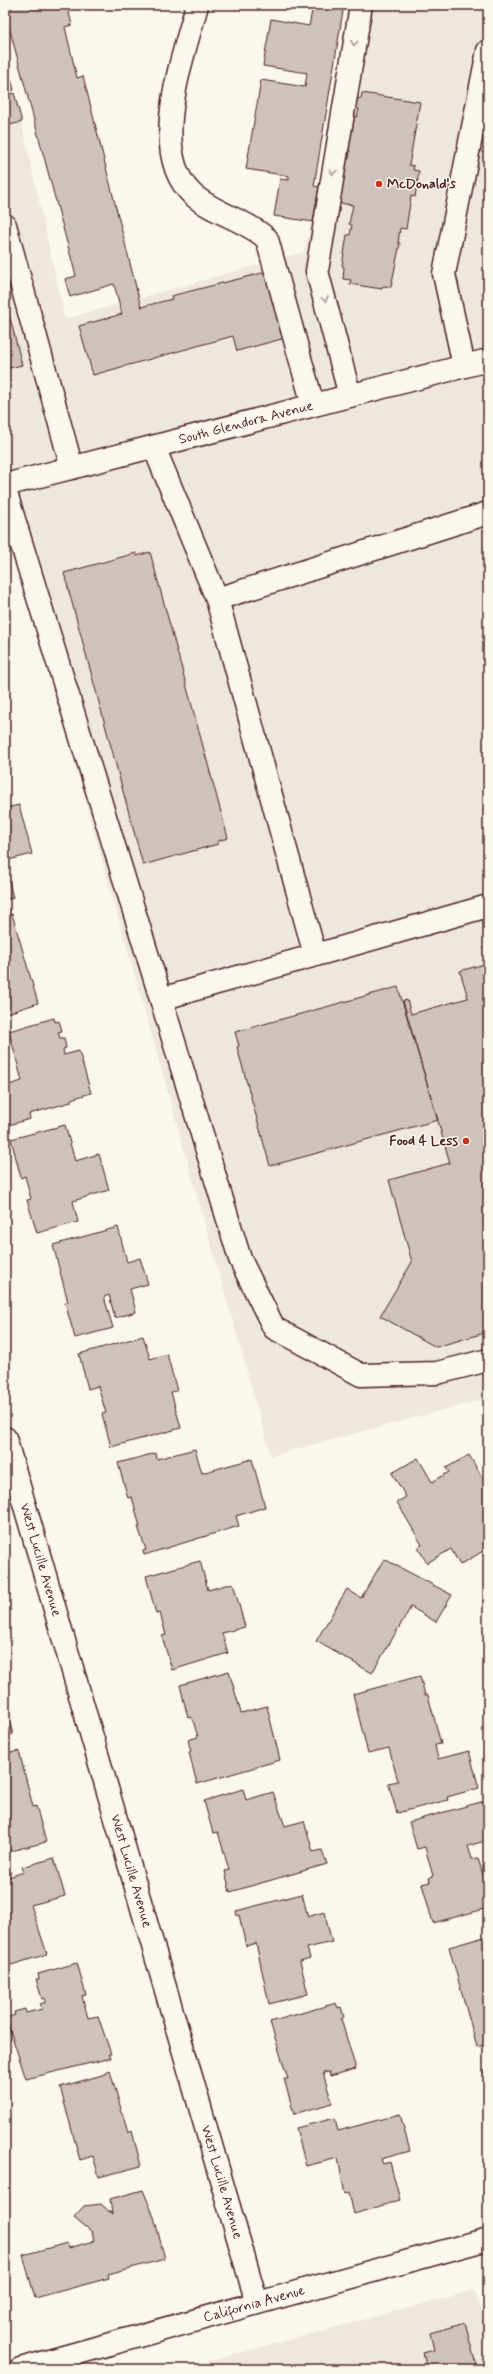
<svg xmlns="http://www.w3.org/2000/svg" width="493" height="2374" font-family="Mynerve,sans-serif">
  <style>
    .built { fill: #eee7de }
    .building { fill: #cfc2bc; stroke: #4a1f2b }
    .lines { fill: none; stroke-linecap: round; stroke-linejoin: round }
    .minor-casing { stroke: #4a1f2b; stroke-width: 25 }
    .major-casing { stroke: #4a1f2b; stroke-width: 25 }
    .minor { stroke: #fbf7ec; stroke-width: 22 }
    .major { stroke: #fbf7ec; stroke-width: 22 }
    .oneway { stroke: #ab9695 }
    .poi-dot { fill: #c8321e; stroke: #fbf7ec; stroke-width: 1.5 }
    .labels { text-anchor: middle; dominant-baseline: central; stroke-width: 3; stroke-linejoin: round; paint-order: stroke }
    .poi-label { font-size: 14px; font-weight: bold; fill: #4a1f2b; stroke: #fbf7ec; text-anchor: start }
    .street-label { font-size: 14px; fill: #4a1f2b; stroke: #fbf7ec }
  </style>
  <rect width="100%" height="100%" fill="#fbf7ec"/>
  <filter id="ink" filterUnits="userSpaceOnUse"><feTurbulence type="fractalNoise" baseFrequency=".025" numOctaves="2"/><feDisplacementMap in="SourceGraphic" scale="8" xChannelSelector="R" yChannelSelector="G"/><feConvolveMatrix kernelMatrix="1 2 1 2 8 2 1 2 1" color-interpolation-filters="sRGB"/></filter>
  <g filter="url(#ink)">
    <!-- built -->
    <path class="built" d="M362,5h126v1393l-217,58 -266,-938v-422l10,-3 50,226 239,-67z
      M475,2290l13,47v32h-308z"/>
    <!-- building -->
    <path class="building" d="M17,5h19l1,4 18,-4h12l5,20 -7,2 12,51 6,-2 58,231 31,-8 -1,-3 99,-25 19,66 -52,14 -4,-15 -140,39 -14,-49 43,-12 -8,-30 -44,13 -5,-18 11,-3 -71,-264z
      M277,5h67l-30,181 5,1 -6,35 -39,-6 6,-37 9,1v-4l-43,-7 15,-89 44,7 2,-14 -44,-7 8,-47 38,7 3,-15z
      M5,57l9,33 -9,3z
      M14,93l8,29 -17,4v-31z
      M362,93l58,9 -11,63 5,1 -1,4 6,1 -4,26 -4,-1 -5,33 -6,-1 -2,15h2l-9,44 -8,-1 -1,3 -32,-5 1,-4 -8,-1 1,-12 -2,-1 5,-31h3l2,-10 -3,-1 4,-19 -15,-2 7,-45 4,1 1,-8h-2l6,-35 3,1 2,-8 -5,-1 -4,-11 11,2z
      M5,298l17,67 -17,4z
      M150,552l78,286 -10,3v3l-75,21 -79,-292 72,-20 1,3z
      M19,805l13,49 -27,7v-53z
      M5,866l8,32 -8,2z
      M12,914l26,89 -33,11v-98z
      M488,963v369l-52,15 -56,-31 32,-54 -23,-82 61,-17 -47,-162 4,-1 4,14 57,-16 -8,-27z
      M398,987l40,133 -168,46 -33,-119 2,-1 -4,-14z
      M54,1018l1,4 4,-1 3,10 -4,1 2,6h4l2,10 -3,1 1,6 15,-4 12,42 -20,6v3l-42,12 1,5 -25,7v-40l17,-5 -13,-50z
      M65,1125l10,36 24,-7 10,36 -36,11 5,21 -41,11 -10,-33 4,-1 -6,-23 -4,2 -10,-39z
      M118,1227l9,35 13,-4 8,26 -18,5 6,23 -21,6 -6,-23 -5,2 9,31 -38,10 -10,-35 3,-1 -15,-57z
      M143,1336l7,23 17,-5 10,37 -6,1 10,36 -70,19 -9,-33 4,-1 -8,-27 -10,3 -9,-35z
      M195,1449l7,24 50,-14 13,48 -29,9 3,10 -95,29 -1,-4 3,-1 -8,-23h2l-8,-30 -4,1 -10,-35 38,-10 1,6z
      M469,1455l19,32v61l-28,17 -9,-16 -24,14 -9,-15 4,-3 -25,-43 9,-5 -14,-24 26,-15 14,24 17,-10 -3,-4z
      M384,1559l68,36 -16,27 -25,-15 -39,66 -56,-32 31,-52 14,9z
      M200,1561l8,29 25,-7 12,44 -23,6 6,20 -56,17 -10,-34 4,-1 -6,-22 -4,1 -10,-38z
      M229,1671l12,42 26,-7 13,54 -83,24 -8,-32 2,-1 -3,-11 10,-3 -6,-20 -4,1 -8,-33z
      M420,1676l5,19h3l13,49 -6,1 3,14 31,-8 10,37 -32,9 1,3 -51,13 -9,-30 10,-2 -9,-33 -21,5 -15,-59z
      M5,1706l8,28 -8,3z
      M19,1751l14,56 3,-1 10,36 -39,10 -2,-8v-90z
      M243,1789l3,11 27,-8 12,34 19,-5 9,31 9,-2 5,14 -97,28 -5,-21 4,-1 -11,-38 -5,1 -9,-32z
      M488,1800v40l-20,6 4,13 6,-1 10,35v15l-55,15 -11,-39 8,-2 -1,-4 4,-2 -8,-29 -8,2 -8,-27z
      M54,1858l11,38 -34,9 16,49 -42,13v-89l19,-6 -2,-5z
      M302,1894l6,23 16,-5 8,30 -25,6 3,10 -10,3 8,33 -39,10 -13,-61 -10,3 -7,-31 -2,1 -1,-5z
      M488,1936v108l-11,3 -28,-100z
      M77,1963l9,32 -4,1 6,22 10,-2 13,38h-2l2,4 -85,21 -20,-61 9,-3 -1,-3 11,-3 1,4 16,-4 -2,-5 6,-2 -1,-4 -3,1 -6,-20h3l-1,-5z
      M336,2003l2,5 3,-1 3,10 -3,2 15,50 -26,7 -1,-4 -6,1 9,30 -38,11 -10,-35h4l-18,-57z
      M488,2069v19l-5,-18z
      M110,2071l18,62 4,-2 9,35 -42,11 -6,-21 -13,4 -20,-73 46,-13v-1z
      M400,2114l10,37 -29,8 2,5 7,-2 10,38 -46,14 -5,-21 -4,1 -7,-36 -32,8 -10,-38 39,-10 3,13z
      M143,2190l11,27 11,42 -57,15 1,4 -74,20 -12,-43 44,-12 2,5 25,-7 -2,-9 -18,-15 10,-11 17,-2 11,10 -2,-15z
      M465,2323l12,46h-50l-4,-16 11,-3 -4,-17z"/>
    <g class="lines">
      <!-- minor casing -->
      <g class="minor-casing">
        <g id="minor">
          <path d="M197,5c-13,51 -50,146 -5,189 22,20 53,25 75,45l46,166"/>
          <path d="M5,225l67,243"/>
          <path d="M464,366l-20,-92 44,-223"/>
          <path d="M350,396l-33,-125 44,-266"/>
          <path d="M154,447l63,152 271,-86"/>
          <path d="M5,490l156,509 327,-93"/>
          <path d="M217,599l98,356"/>
          <path d="M161,999l79,260 34,69 87,47 76,-2 51,-13"/>
          <path id="s1" d="M5,1438l252,865"/>
          <path id="s2" d="M20,2369l468,-130"/>
        </g>
      </g>
      <!-- major casing -->
      <g class="major-casing">
        <g id="major">
          <path id="s3" d="M5,485l483,-125"/>
        </g>
      </g>
      <!-- minor -->
      <use href="#minor" class="minor"/>
      <!-- major -->
      <use href="#major" class="major"/>
    </g>
    <!-- one-way arrows -->
    <defs><path id="oneway-chevron" d="M-2-3.5L2.5 0L-2 3.5" fill="none" stroke-width="1.6" stroke-linecap="round" stroke-linejoin="round"/></defs>
    <g class="oneway">
      <use href="#oneway-chevron" transform="translate(354 43) rotate(99)"/>
      <use href="#oneway-chevron" transform="translate(333 172) rotate(99)"/>
      <use href="#oneway-chevron" transform="translate(325 299) rotate(75)"/>
    </g>
  </g>
  <!-- markers -->
  <g class="poi-dot">
    <circle cx="379" cy="184" r="4"/>
    <circle cx="466" cy="1141" r="4"/>
  </g>
  <g class="labels">
    <!-- poi labels -->
    <g class="poi-label">
      <text x="387" y="184">McDonald's</text>
      <text x="458" y="1141" text-anchor="end">Food 4 Less</text>
    </g>
    <!-- street labels -->
    <g class="street-label">
      <text stroke="none"><textPath href="#s3" startOffset="249">South Glendora Avenue</textPath></text>
      <text stroke="none"><textPath href="#s1" startOffset="127">West Lucille Avenue</textPath></text>
      <text stroke="none"><textPath href="#s1" startOffset="451">West Lucille Avenue</textPath></text>
      <text stroke="none"><textPath href="#s1" startOffset="775">West Lucille Avenue</textPath></text>
      <text stroke="none"><textPath href="#s2" startOffset="243">California Avenue</textPath></text>
    </g>
  </g>
  <!-- margin -->
  <rect width="493" height="2374" fill="none" stroke="#fbf7ec" stroke-width="20"/>
  <rect x="10" y="10" width="473" height="2354" fill="none" stroke="#4a1f2b" stroke-width="1.5" filter="url(#ink)"/>
</svg>
